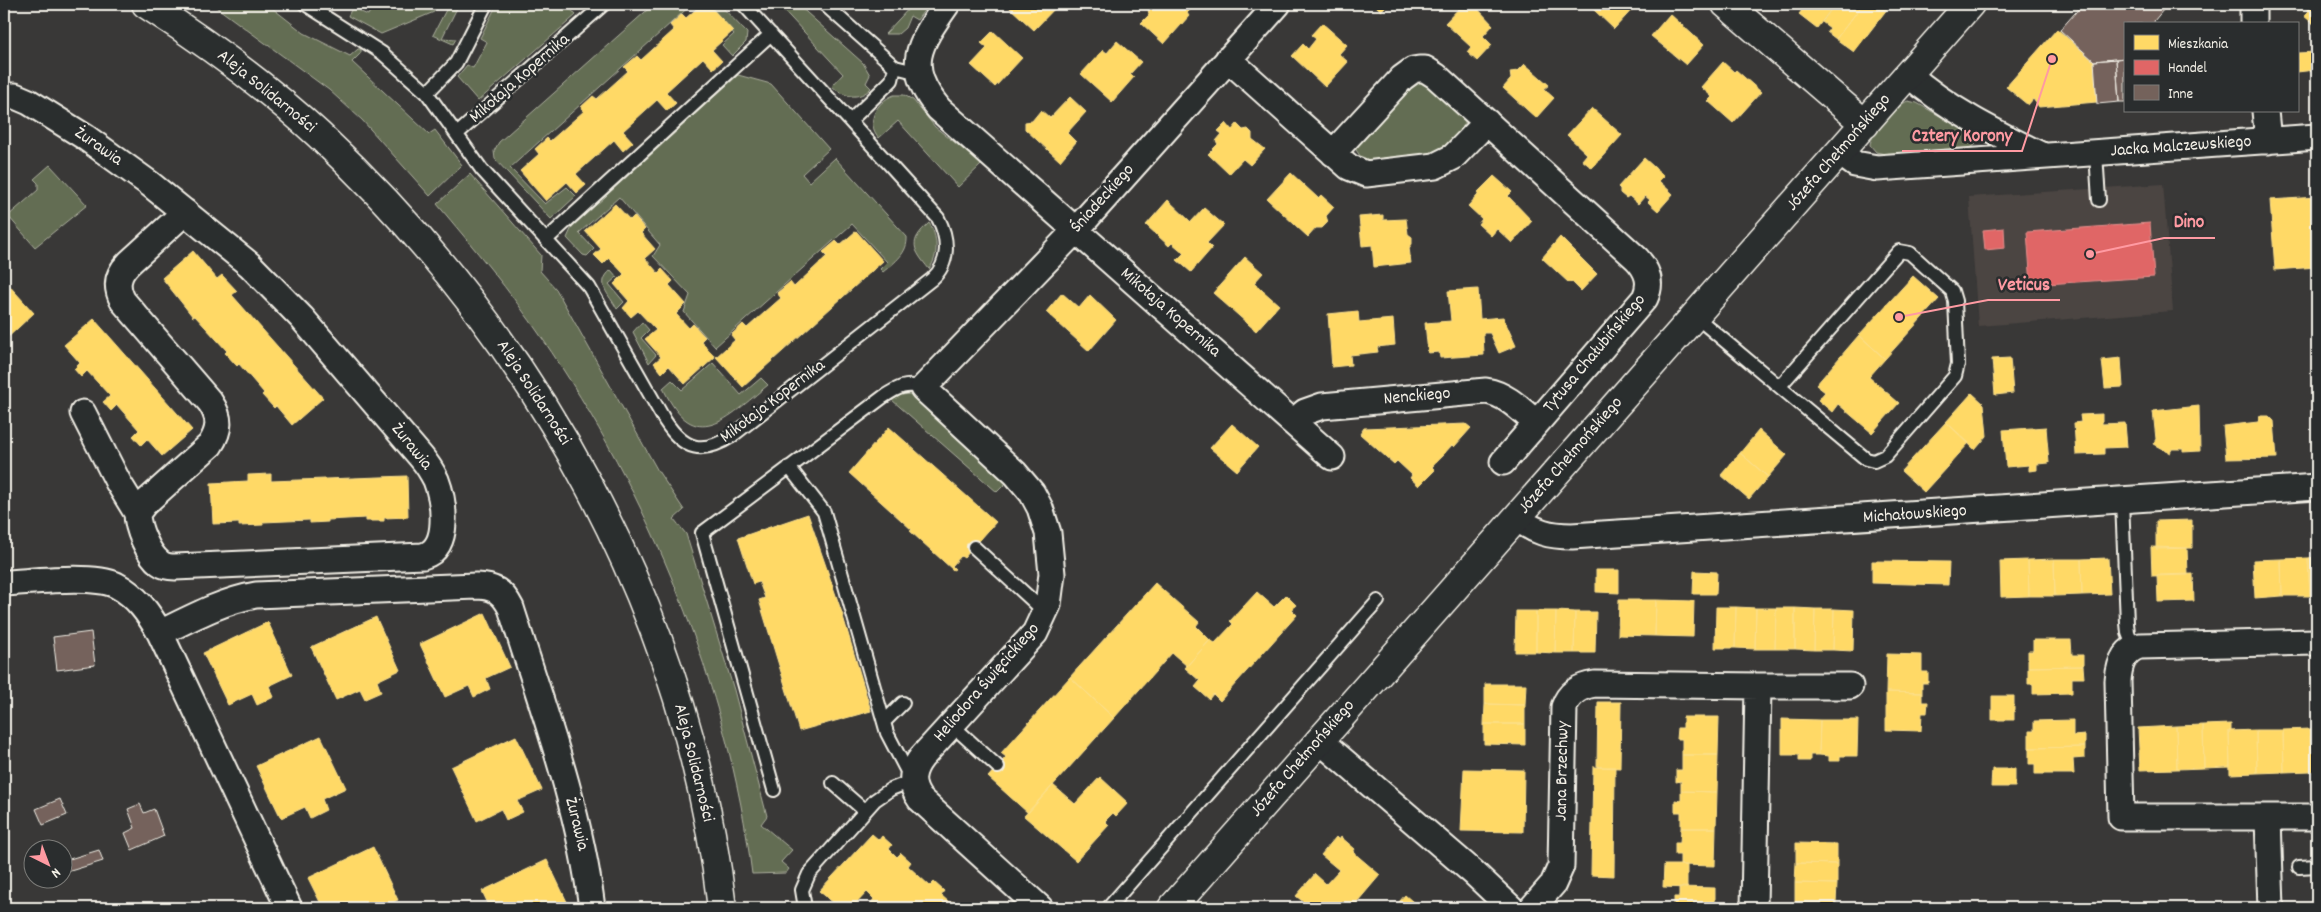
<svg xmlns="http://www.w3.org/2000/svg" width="2321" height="912" font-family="Dekko,sans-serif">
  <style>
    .built { fill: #4b4542 }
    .green { fill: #646d53; stroke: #acaf9e }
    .homes { fill: #ffd966; stroke: #fce08d }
    .shops { fill: #e06666; stroke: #e6908d }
    .building { fill: #74625b; stroke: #f4f1e8 }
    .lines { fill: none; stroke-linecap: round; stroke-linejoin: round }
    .service-casing { stroke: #f4f1e8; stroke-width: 16 }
    .minor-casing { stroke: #f4f1e8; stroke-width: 29 }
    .tertiary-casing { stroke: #f4f1e8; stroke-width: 31 }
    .secondary-casing { stroke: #f4f1e8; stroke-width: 31 }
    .service { stroke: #2a2d2e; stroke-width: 12 }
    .minor { stroke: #2a2d2e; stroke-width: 25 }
    .tertiary { stroke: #2a2d2e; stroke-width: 28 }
    .secondary { stroke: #2a2d2e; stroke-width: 28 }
    .labels { text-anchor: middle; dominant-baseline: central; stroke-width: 5; stroke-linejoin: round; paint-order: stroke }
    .street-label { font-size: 18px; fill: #f4f1e8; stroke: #2a2d2e }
    .leader { fill: none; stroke: #ff9aa2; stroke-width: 2 }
    .callout-dot { fill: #ff9aa2; stroke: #2a2d2e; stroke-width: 2 }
    .callout-label { font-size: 19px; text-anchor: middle; font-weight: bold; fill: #ff9aa2; stroke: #2a2d2e; stroke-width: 5; stroke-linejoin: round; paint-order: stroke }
  </style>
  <rect width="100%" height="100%" fill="#393837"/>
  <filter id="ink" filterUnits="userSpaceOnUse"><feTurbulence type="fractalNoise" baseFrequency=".02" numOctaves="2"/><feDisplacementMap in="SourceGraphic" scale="10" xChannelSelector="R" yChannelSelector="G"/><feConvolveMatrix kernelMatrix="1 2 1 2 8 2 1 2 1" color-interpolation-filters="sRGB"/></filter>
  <g filter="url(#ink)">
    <!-- built -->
    <path class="built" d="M2163,184l10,127 -195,15 -9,-129z"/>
    <!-- green -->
    <path class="green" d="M212,4h55l37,29 46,23 8,-7h3v4l-9,9 77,72 6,-4 27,35 -32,31 -68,-76 -33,-30z
      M374,4h64l-4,8 -53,22 -33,-18 4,-8 16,7z
      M449,4h10l-17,34 14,1 -3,5 -20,-9z
      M497,4h69l10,11 -98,86 -21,-24 10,-12 6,3 14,-26 -7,-4z
      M654,4h38l-182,164 35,36 22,-17 9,9 -25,23 -56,-60 -1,-8 5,-9z
      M708,4h11l28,29 -1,9 -14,14 -10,-11 12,-11z
      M778,4h19l66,59 7,12 -4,8 5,5c-12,13 -28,9 -39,-2l11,-12z
      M913,4h16l-12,16 -7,-4 -5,12 -7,6h-13z
      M738,75l33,9 58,65 -27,25 7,8 26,-24 72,79c1,16 -12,25 -24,35l-3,-3 7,-7 -35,-38 -137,123 -31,-35 6,-17 -37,-39 7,-11 -41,-48 -40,36 15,16 -7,7 -4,-1 -16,-17 5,-11z
      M1424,82l4,1 37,34v12l-22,24 -71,10 -9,-3 -7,-10 3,-9 56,-58z
      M894,95h10l9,5 22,27 47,37 -24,23 -60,-66 -19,17c-14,-16 -3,-36 15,-43z
      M1908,101l9,2 56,32 3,3v6l-5,4 -86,6 -9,-2 -6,-7c0,-10 28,-41 38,-44z
      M50,165l37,40 -52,42 -27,-31 30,-26v-7l-4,-4z
      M470,174l71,81 -1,16 16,18 102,182 26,39 -10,9 12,15 48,156 33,126 -6,8 31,26 -11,12 8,7 -3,4 -34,1c-23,-185 -104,-383 -210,-536 -32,-47 -68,-90 -105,-134z
      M929,223c9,13 10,33 0,46 -16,-20 -21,-27 0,-46z
      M611,270l6,7 -8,7 15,18 -7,7c-8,-15 -22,-25 -6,-39z
      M642,322l7,8 -8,8 15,17 -7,8 -16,-31z
      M713,363l28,32 20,-17 7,7c-41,33 -73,71 -105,3l9,-8 10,10z
      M910,394l8,5 91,81 -12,12 -105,-92 9,-5z"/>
    <!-- homes -->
    <path class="homes" d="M702,4h6l25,27 -21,19 10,11 -9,8 -10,-11 -37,34 10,11 -9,8 -10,-11 -34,31 10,11 -10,9 -9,-11 -38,34 10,11 -9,8 -10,-11 -21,19 -26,-30 19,-17 -4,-5 12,-11 3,3 34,-30 -3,-4 12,-11 4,3 31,-28 -4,-4 13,-11 4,4 33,-30 -4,-5 12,-11 4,4z
      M1012,4h47l-25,26 -25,-23z
      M1152,4h44l-9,9 2,3 -25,28 -23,-21 8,-8 -1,-6z
      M1374,4h14l-7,7z
      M1463,4h6l8,6 1,-1 15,16 -10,11 9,9 -15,16 -10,-9 4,-5 -26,-24z
      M1597,4h40l-23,25 -21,-20z
      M1793,4h14l-5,7z
      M1807,4h28l-18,24 -18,-14z
      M1835,4h28l-27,35 -9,-7 3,-4 -8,-6z
      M1863,4h28l-37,48 -18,-13z
      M2301,4h16v19l-2,2 -11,-9 5,-5z
      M1670,14l34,31 -18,20 -35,-29z
      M1322,23l25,22 -8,9 9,8 -23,25 -33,-31 11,-12 5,5 8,-10 -5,-4z
      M2057,29l37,32 3,41 -58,5 -6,-8 -5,6 -22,-18z
      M993,31l29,27 -27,29 -24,-22 16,-17 -6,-5z
      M1117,41l24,21 -11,12 4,3 -22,25 -31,-28 22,-24 4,3z
      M2317,52v36l-1,1 -1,-19 -18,2v-19z
      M1723,62l11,10 2,-2 25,22 -28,31 -25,-22 4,-4 -11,-10z
      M1525,64l24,21 -5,4 10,9 -18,20 -33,-30 8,-9 -1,-7 8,-1z
      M1070,97l16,15 -19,21 9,9 -16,19 -35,-32v-7l7,-1 9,-11 9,8z
      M1592,108l30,27 -30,33 -10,-8 5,-6 -20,-19z
      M1226,123l6,7 5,-6 6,6 5,-1 4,4v6l13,10 -15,16 -7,-6 -14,15 -21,-20 10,-10 -2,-3 6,-7 -4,-3z
      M1644,158l20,18 -5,5 14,13 -15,17 -10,-9 2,-2 -5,-4 -7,8 -9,-8 -3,2 -6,-5v-4l-2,-2z
      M1291,173l27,25 3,-3 13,12 -8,9 2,6 -6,6h-6l-8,9 -41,-38z
      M1494,176l18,16 -4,4 24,25 -20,22 -15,-14 -6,7 -13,-12 4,-5 -14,-13 10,-11v-3z
      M2317,197v70l-42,3 -5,-70z
      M1168,200l23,22 13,-14 20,17 -17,18 5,5 -21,24 -14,-12 7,-7 -12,-10 -3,3 -23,-21z
      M615,204l15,16 4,-4 11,13 -4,4 14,16 -10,9 13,15 4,-4 11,12 -4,4 17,19 -10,10 13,14 4,-4 12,13 -4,4 14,16 -30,27 -16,-18 -7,7 -8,-10 7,-6 -16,-18 11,-9 -18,-19 -7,6 -8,-9 6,-7 -15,-17 10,-10 -15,-16 -6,6 -9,-9 7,-6 -16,-18z
      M1383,215v5l23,-1 2,15 4,3v7l-3,4 2,15 -37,4 -2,-22 -10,1 -3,-29z
      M856,231l27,30 -140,126 -27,-30 19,-17 -4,-5 12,-11 4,4 34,-30 -4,-5 13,-11 4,5 33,-31 -4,-4 13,-11 4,4z
      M1560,237l37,37 -16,17 -10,-10 -2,2 -27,-25z
      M193,251l24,28 5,-4 15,16 -5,4 91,103 -31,27 -16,-19 -2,2 -12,-13 2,-2 -25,-29 -2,2 -12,-13 2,-2 -32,-35 -2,1 -31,-39z
      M1245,257l18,16 -9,10 25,22 -23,26 -43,-38z
      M1913,276l26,23 -54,60 -26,-24z
      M5,281l29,32 -30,28v-59z
      M1478,289l2,30 23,-2 13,29 -17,7 -9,-20h-7l1,22 -44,3 -1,-6 -11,1 -3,-30 26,-2 -3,-30z
      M1062,293l17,15 11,-13 26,25 -27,31 -43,-39z
      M1358,311l1,11 34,-3 2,26 -18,2 1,5 -28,3 1,10 -19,2 -4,-53z
      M94,319l98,111 -30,26 -15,-17 -6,6 -8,-9 6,-6 -22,-25 -6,6 -8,-9 7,-6 -23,-25 -6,6 -7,-8 6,-6 -16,-18z
      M1859,335l26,24 -16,18 30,26 -27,30 -34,-29 -6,8 -14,-12 7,-8 -9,-7z
      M2010,358l3,35 -18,2 -3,-36z
      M2121,358l2,29 -18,1 -3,-28z
      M1972,393l12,11 3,32 -12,14 -29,-28z
      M2199,406l1,45 -17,1v-3h-11l-2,4 -17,-9 3,-5 -3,-28z
      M2102,414v10l23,-1 2,24 -23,1v6l-28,1 -2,-32 7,-1 -1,-7z
      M2260,416h9l5,5 3,37 -51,1 -3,-33 35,-4z
      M1946,422l23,21 -45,49 -23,-21z
      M1232,424l26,23 -21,24 -27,-23z
      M1466,424l5,4 -17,19 -2,-2 -20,22 3,3 -16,16 -9,-8 2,-3 -15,-14 -3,3 -34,-30 4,-6z
      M889,427l107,95 -32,36 -3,-2 -9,10 3,3 -2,1 -43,-39 2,-1 -63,-57z
      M2046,427l3,36 -12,1v6l-8,1v-6l-23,2 -3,-37z
      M1759,430l28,25 -19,22 -28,-24z
      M1740,453l28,24 -19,22 -28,-24z
      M271,474v7l136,-5 1,41 -24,1v3h-18v-3l-38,2v2l-18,1v-3l-47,2v3l-24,1v-3l-26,1 -2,-41 37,-2v-6z
      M808,514l34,99 29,98 -72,20 -40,-131 6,-2 -6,-16 -6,2 -15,-46z
      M2192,520v28l-36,1v-28z
      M2151,547l36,1 1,27 -36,1z
      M2317,557v38l-7,1 -2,-38z
      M2108,558l2,36 -28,1 -1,-36z
      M2308,558l2,38h-28l-1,-37z
      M2054,559l1,37h-26l-1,-36z
      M2054,559h27l1,36 -27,1z
      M2281,559l1,37 -27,2 -2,-38z
      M2028,560l1,36 -28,1 -1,-36z
      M1872,561l77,1 -1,23 -76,-2z
      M1596,570h23v23l-23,-1z
      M1694,571l23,1 -1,22h-23z
      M2193,574l1,27 -36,1 -1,-27z
      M1155,583l44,39 -3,4 14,14 -23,26 -15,-13 -58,65 -44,-41z
      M1257,592l17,15 12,-12 10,10 -4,5 5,5 -77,86 -7,-7 -4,5 -14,-12 5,-6 -15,-13 25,-28 5,3 18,-19 -3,-3z
      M1619,600h37l-1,36 -37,-1z
      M1656,600l38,1 -1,36 -38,-1z
      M1716,607h20l-1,41h-20z
      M1736,607l20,1 -1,41 -20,-1z
      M1756,608h20l-1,41h-20z
      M1776,608h19v41h-20z
      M1795,608l20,1 -1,41 -19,-1z
      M1815,609h19l-1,41h-19z
      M1834,609l20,1 -1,41 -20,-1z
      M1516,611h20v41h-21z
      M1536,611h20l-1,42 -19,-1z
      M1556,611l19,1 -1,41h-19z
      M1575,612h21l-1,41h-21z
      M485,613l25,54 -24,11 4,11 -16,8 -5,-11 -24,11 -25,-53z
      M376,617l24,53 -23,11 4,11 -16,7 -5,-10 -24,11 -25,-53z
      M268,622l24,53 -23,11 5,11 -17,8 -5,-11 -24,11 -25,-52z
      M2033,640h38l1,15h11v11l-55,1v-16h5z
      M1887,654l35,1v17h6v11h-6v10l-36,-1z
      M2083,666l1,12h-12v15l-39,1v-10h-5v-17z
      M1070,677l44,41 -86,95 -40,-36 18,-20 -5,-4z
      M1485,684h41l-1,21 -40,-1z
      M1886,692l36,1v9h6l-1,11h-5l-1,18 -35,-1z
      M1992,696h22v24h-22z
      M1598,702h23l-1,66 -23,-1z
      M1485,704l40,1v19h-41z
      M1683,717h36l-1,38h-36v-16h-6l1,-11h6z
      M1782,719l38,1 -1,35h-9v6h-11v-6h-17z
      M1820,720h38l-1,36h-17v5h-11v-5l-10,-1z
      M2073,720v16l12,-1v12l-56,1v-17h5v-10z
      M1484,724h41v21l-41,-1z
      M2231,724v7h-2l1,36 -26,1 -1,-43z
      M2203,725l1,43 -27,1 -1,-43z
      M2176,726l1,43 -37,1 -2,-42z
      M2317,728v43h-6l-1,-42z
      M2310,729l1,42 -27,1 -1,-42z
      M2256,730h27l1,42 -27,1z
      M2256,730l1,43 -27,1 -1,-43z
      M321,736l25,52 -24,11 4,11 -16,8 -5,-11 -24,11 -25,-52z
      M516,736l26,54 -25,11 6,11 -17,8 -5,-11 -24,12 -26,-54z
      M2085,747v11l-12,1 1,15h-39v-10h-6v-16z
      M1682,755h36l-1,37 -36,-1v-10l-5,1v-12h6z
      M1593,767h22l-1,109 -23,-1z
      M1464,769l60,1 -1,62 -62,-1z
      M1992,769h23v18h-24z
      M1100,777l28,26 -12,13 -3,-3 -8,8 4,4 -33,36 -52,-45 29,-31 22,19z
      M1681,791l36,1 -1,36h-35v-16h-6v-12l6,1z
      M1681,828h35l-1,38 -35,-1v-10h-5v-12h5z
      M872,834l7,6 3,-4 10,9 -3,4 8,8 4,-4 10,9 -3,4 22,20 4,-4 10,9 -3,4 9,8 -5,5h-68l-6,-5 3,-4 -7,-7 -15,16h-12l-21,-17z
      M1336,837l3,3 2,-3 14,12 -2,3 27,23 -28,33 -9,-7 -6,7h-31l-2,-2 2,-2 -10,-8 19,-22 11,10 13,-14 -18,-15z
      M1796,843l41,1v20l-41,-1z
      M373,847l25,53 -17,8h-58l-15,-30z
      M547,860l23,48h-80l-8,-17z
      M1796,863l41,1v20l-42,-1z
      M1664,865h23v23l-24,-1z
      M2317,878v30h-1v-5h-4v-17h4z
      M1795,883l42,1 -1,19 -41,-1z
      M1679,887l36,1v20h-41v-11h5z
      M1405,895l15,13h-26z
      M952,901l7,7h-14z
      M1795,902l41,1v5h-41z
      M1430,903l7,5h-12z
      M1613,906h36v2h-36z"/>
    <!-- shops -->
    <path class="shops" d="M2150,223l4,54 -123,8 -4,-53z
      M2004,228l1,20 -20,2 -2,-20z"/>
    <!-- building -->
    <path class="building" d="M2083,4h85l-14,17 1,3h-30v34l-31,3 -34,-31z
      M2125,58v44h-6l-3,-43z
      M2116,59l3,43 -22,2 -3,-43z
      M91,632l4,33 -38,5 -4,-33z
      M60,799l7,16 -24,10 -7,-16z
      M140,804l4,9 10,-4 10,27 -32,14 -7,-17 10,-5 -7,-19z
      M99,850l4,11 -36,11 -4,-11z"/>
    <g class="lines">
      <!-- service casing -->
      <g class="service-casing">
        <path id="service" d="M305,4l77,49 45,40
          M486,4l-30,59 -29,30 55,77 107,117 76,134c19,29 37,34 67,15l200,-157c18,-16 17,-40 6,-61l-88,-97
          M743,4l107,117 37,-36 5,-5 3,-13
          M824,4l71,63 12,3 11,-1
          M457,134l147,-130
          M2096,153l3,47
          M547,239l224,-205
          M1695,316l171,143 8,2 11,-5 70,-80 3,-12 -3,-63 -3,-10 -42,-38 -11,-2 -119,135
          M789,467l35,45 63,221 25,48 -21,8 -16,11 -66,74 -7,16 3,18
          M2122,501l5,122 1,10 6,15
          M974,547l71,65
          M884,722l19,-19
          M952,725l46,42
          M833,783l32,28
          M774,790l-72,-257 181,-136c14,-9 23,-15 40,-9
          M2299,867l18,-1
          M1108,908l270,-307"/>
      </g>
      <!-- minor casing -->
      <g class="minor-casing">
        <path id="minor" d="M947,4c-28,40 -44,62 -8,105l393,348
          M2253,4v20
          M1228,59l121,108 17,7 69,-8 18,-9 34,-35
          M1908,74c39,35 88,59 135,82
          M4,96h11l14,6 56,35 65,47 100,81 52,53 119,139c6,7 11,15 15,23 8,21 15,69 -13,76l-248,11c-5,0 -11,-1 -15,-4 -12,-9 -23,-35 -23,-50l7,-9 66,-59c10,-15 11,-27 0,-43l-87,-101c-8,-15 -6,-26 6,-38l56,-51
          M2265,111l3,30
          M1333,153l69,-75 11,-8 6,-1h6l11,7 201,183c11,12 15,24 8,39l-142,164
          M1840,153l15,11 22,4 440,-31
          M83,413l35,69 19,31
          M1293,422l12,-10 17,-6 164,-15c20,3 35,19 50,32
          M1517,518c18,14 32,18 55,18l745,-49
          M4,583c27,-1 88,-9 112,2 21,11 33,29 44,48l129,275
          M160,633c31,-15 62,-32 96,-38l220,-9c18,0 27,6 35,22 31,98 68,197 81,300
          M2317,642l-177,4c-17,4 -21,20 -22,35l3,136h196
          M1758,686h92
          M1319,740l155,133 37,35
          M2268,818l3,90
          M1040,908l-120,-109c-11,-15 -9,-28 2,-42l113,-124 13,-28 4,-31 -4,-41 -8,-25 -8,-15 -17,-20 -92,-85 153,-158 202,-226
          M1532,908l21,-24 8,-18 3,-159c5,-14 16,-21 31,-23l163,2 -4,222"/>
      </g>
      <!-- tertiary casing -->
      <g class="tertiary-casing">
        <path id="tertiary" d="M1726,4l139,120
          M1172,908l798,-904"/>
      </g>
      <!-- secondary casing -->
      <g class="secondary-casing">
        <path id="secondary" d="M146,4c61,39 120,82 173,131 217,202 369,477 403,773"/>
      </g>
      <!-- service -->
      <use href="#service" class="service"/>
      <!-- minor -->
      <use href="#minor" class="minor"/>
      <!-- tertiary -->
      <use href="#tertiary" class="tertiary"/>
      <!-- secondary -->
      <use href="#secondary" class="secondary"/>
    </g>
  </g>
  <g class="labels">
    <!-- street labels -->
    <g class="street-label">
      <text transform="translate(520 79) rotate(-41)">Mikołaja Kopernika</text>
      <text transform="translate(266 92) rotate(39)">Aleja Solidarności</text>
      <text transform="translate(98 147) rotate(35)">Żurawia</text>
      <text transform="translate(2181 147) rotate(-4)">Jacka Malczewskiego</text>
      <text transform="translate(1839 153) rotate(-49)">Józefa Chełmońskiego</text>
      <text transform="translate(1103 199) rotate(-48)">Śniadeckiego</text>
      <text transform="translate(1170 313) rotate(41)">Mikołaja Kopernika</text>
      <text transform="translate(1595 354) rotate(-50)">Tytusa Chałubińskiego</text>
      <text transform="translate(533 393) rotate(57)">Aleja Solidarności</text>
      <text transform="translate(1417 397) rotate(-5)">Nenckiego</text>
      <text transform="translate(773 402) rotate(-37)">Mikołaja Kopernika</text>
      <text transform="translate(411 447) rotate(51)">Żurawia</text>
      <text transform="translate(1571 456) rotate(-49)">Józefa Chełmońskiego</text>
      <text transform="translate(1915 515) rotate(-4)">Michałowskiego</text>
      <text transform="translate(987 683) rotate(-49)">Heliodora Święcickiego</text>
      <text transform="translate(1303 759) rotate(-49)">Józefa Chełmońskiego</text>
      <text transform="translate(693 763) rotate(76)">Aleja Solidarności</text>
      <text transform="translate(1563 771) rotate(-89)">Jana Brzechwy</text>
      <text transform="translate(576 824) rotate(76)">Żurawia</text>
    </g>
  </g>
  <!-- callouts -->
  <path class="leader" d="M2052 59L2022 151H1902M2090 254L2164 238H2215M1899 317L1988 300H2060"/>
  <g class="callout-dot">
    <circle cx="2052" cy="59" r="5"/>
    <circle cx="2090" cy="254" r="5"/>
    <circle cx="1899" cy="317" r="5"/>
  </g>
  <g class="callout-label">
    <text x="1962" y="141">Cztery Korony</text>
    <text x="2189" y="227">Dino</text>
    <text x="2024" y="290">Veticus</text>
  </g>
  <!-- margin -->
  <rect width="2321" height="912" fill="none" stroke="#2a2d2e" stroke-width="20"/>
  <rect x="10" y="10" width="2301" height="892" fill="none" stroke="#f4f1e8" stroke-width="2" filter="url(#ink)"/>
  <!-- legend -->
  <rect x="2124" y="22" width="175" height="90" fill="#2a2d2e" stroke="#7b7b78"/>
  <rect x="2134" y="35" width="25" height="15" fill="#ffd966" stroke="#7b7b78"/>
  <text x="2168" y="48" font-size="15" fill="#f4f1e8">Mieszkania</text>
  <rect x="2134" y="60" width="25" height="15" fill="#e06666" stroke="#7b7b78"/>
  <text x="2168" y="72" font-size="15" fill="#f4f1e8">Handel</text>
  <rect x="2134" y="85" width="25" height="15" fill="#74625b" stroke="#7b7b78"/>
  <text x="2168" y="98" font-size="15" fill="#f4f1e8">Inne</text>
  <!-- north arrow -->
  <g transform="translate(48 864) rotate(138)"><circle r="24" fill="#2a2d2e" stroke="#7b7b78"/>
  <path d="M0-4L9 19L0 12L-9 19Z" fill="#ff9aa2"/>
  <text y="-8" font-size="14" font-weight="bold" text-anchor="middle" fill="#f4f1e8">N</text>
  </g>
</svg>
